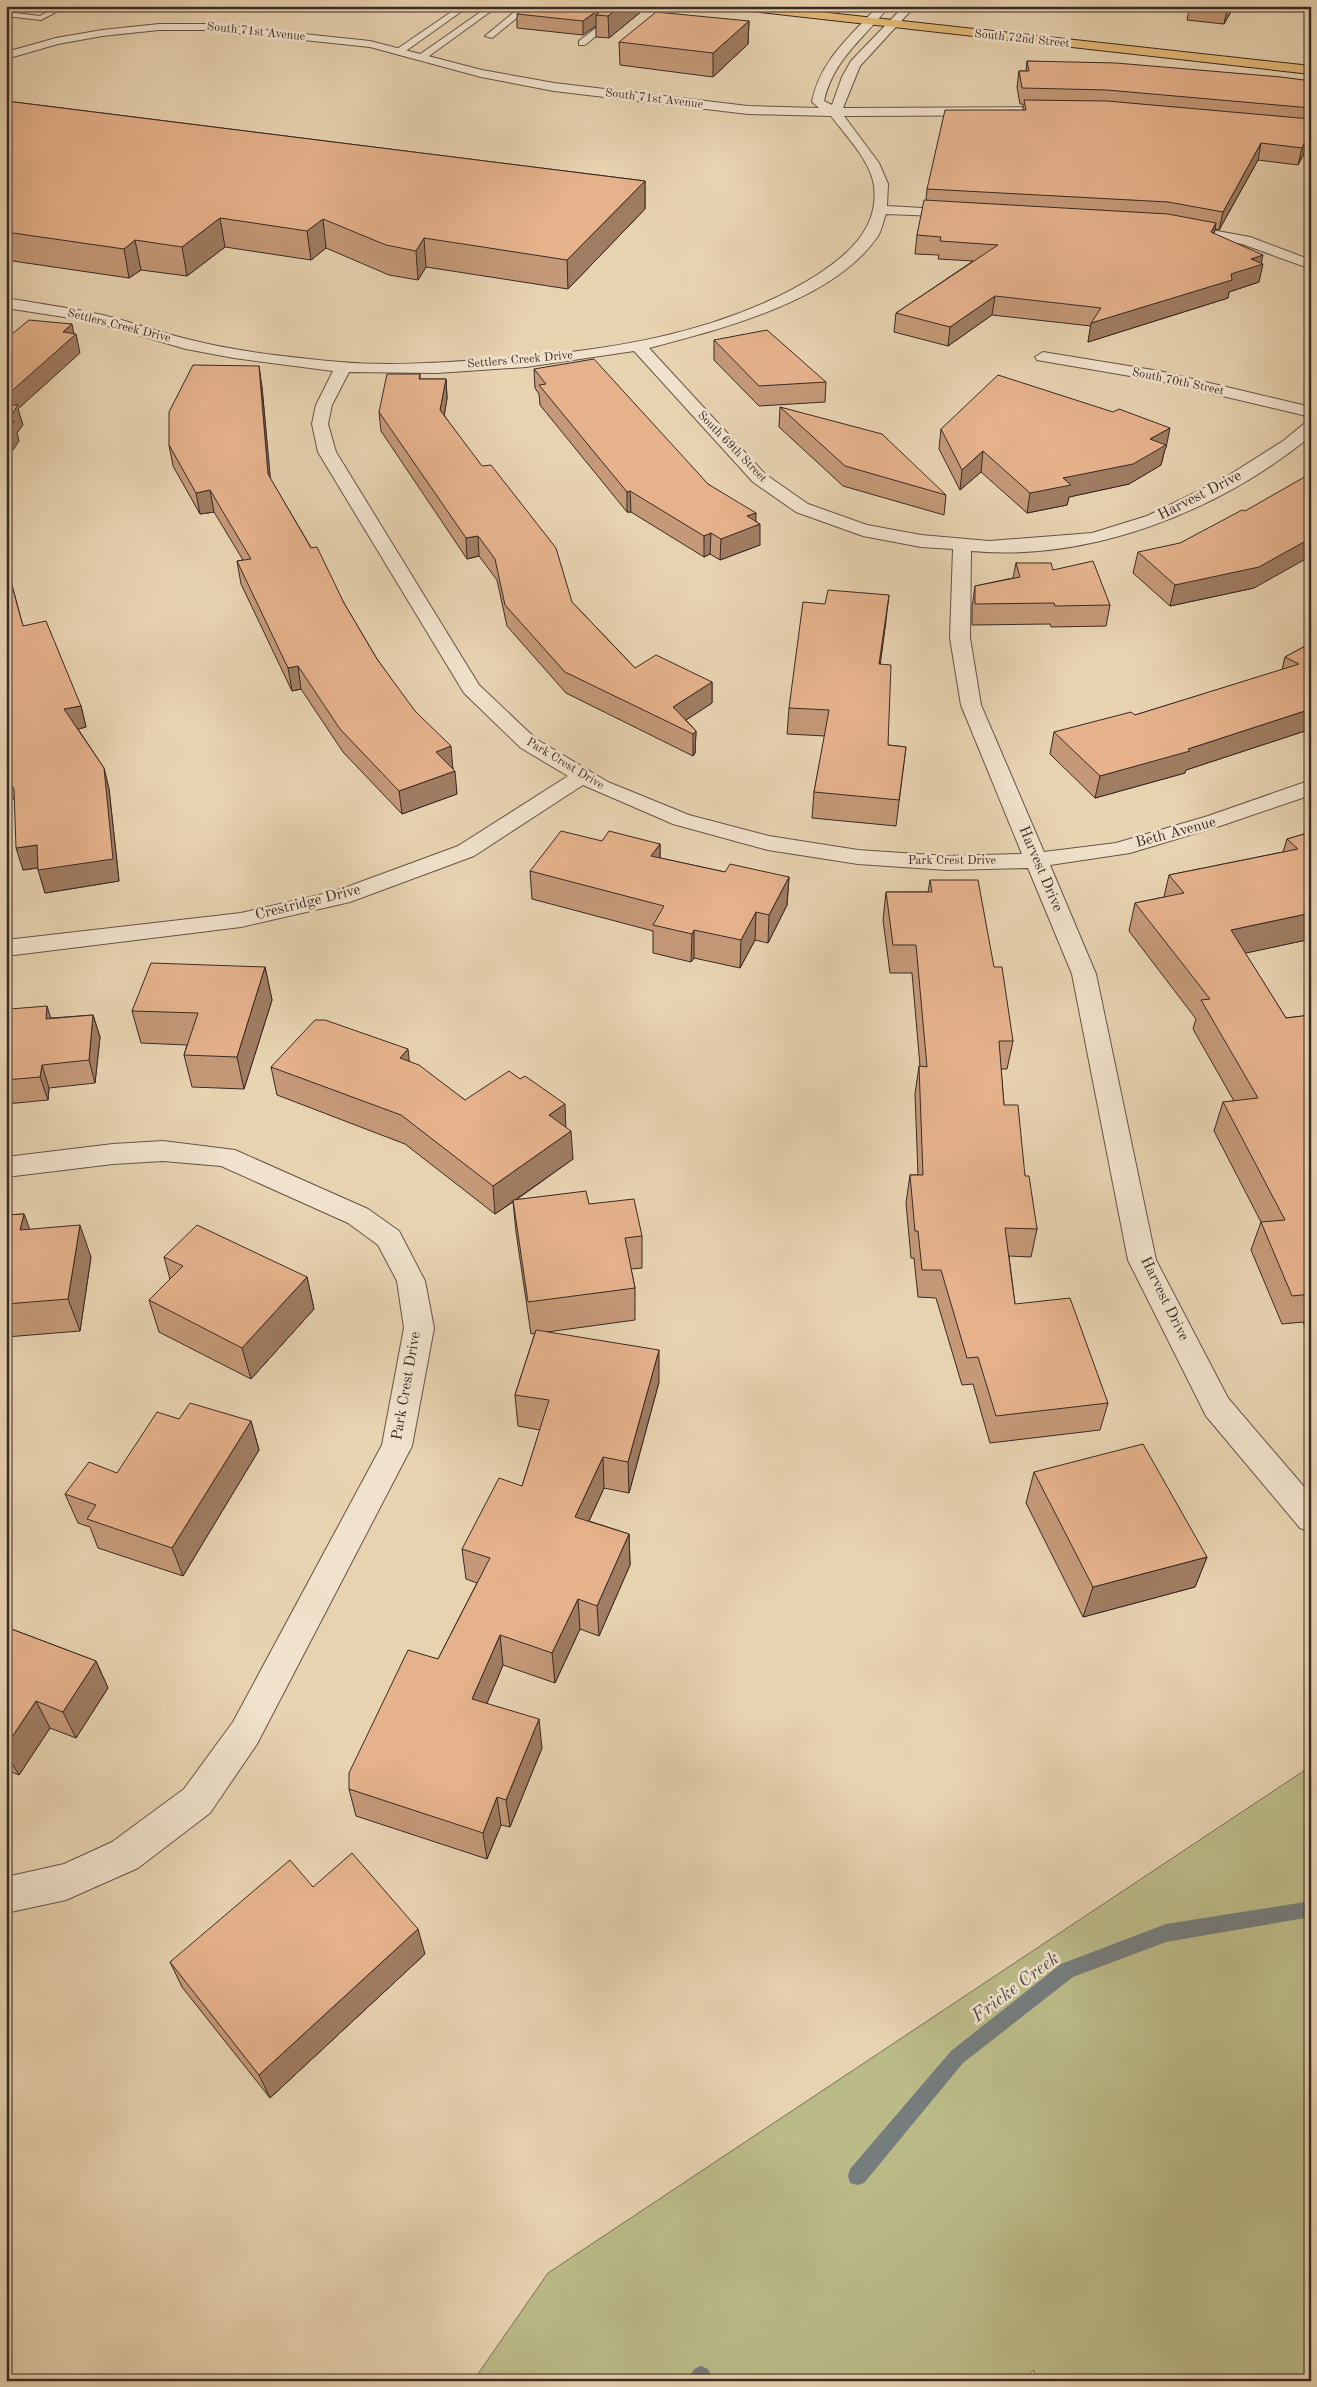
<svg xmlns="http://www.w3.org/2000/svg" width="1317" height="2387" font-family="'Old Standard TT',serif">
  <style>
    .green { fill: #bb8; stroke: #7a7256 }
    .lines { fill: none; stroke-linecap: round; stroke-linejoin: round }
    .stream { fill: #767d7d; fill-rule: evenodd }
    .service-casing { stroke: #655447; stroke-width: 2 }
    .minor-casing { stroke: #655447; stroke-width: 2 }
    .primary-casing { stroke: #392a24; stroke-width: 2 }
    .service { fill: #f0e2cc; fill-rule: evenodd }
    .minor { fill: #f0e2cc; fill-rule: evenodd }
    .primary { fill: #e4ba78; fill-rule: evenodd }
    .wall { fill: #c59978; stroke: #392a24 }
    .shaded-wall { fill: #a07d62; stroke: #392a24 }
    .building { fill: #e5b28c; stroke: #392a24 }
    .labels { text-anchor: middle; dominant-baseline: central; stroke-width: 5; stroke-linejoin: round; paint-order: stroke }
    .far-street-label { font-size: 12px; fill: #392a24; stroke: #f0e2cc }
    .street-label { font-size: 15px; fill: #392a24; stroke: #f0e2cc }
    .near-water-label { font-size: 19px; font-style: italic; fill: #524c49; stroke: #f0e2cc }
  </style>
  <rect width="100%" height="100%" fill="#e8d3b1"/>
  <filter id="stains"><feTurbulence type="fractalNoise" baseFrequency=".004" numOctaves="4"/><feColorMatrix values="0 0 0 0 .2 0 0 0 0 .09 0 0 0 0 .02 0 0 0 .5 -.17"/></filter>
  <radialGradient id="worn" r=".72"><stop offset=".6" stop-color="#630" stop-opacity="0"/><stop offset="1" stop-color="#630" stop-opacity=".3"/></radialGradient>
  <!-- green -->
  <path class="green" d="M1311,1766v615h-276l-1,-11 -14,11h-547l75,-108z"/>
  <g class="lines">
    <!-- stream -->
    <path class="stream" d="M1311,1901v16l-145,25 -93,35 -110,86 -99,120 -7,2 -7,-2 -2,-7 2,-7 101,-118 110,-87 105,-40z
      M701,2366l7,3 3,7 -2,5h-22l7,-12z"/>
    <!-- service casing -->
    <g class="service-casing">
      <path id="service" d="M57,6h10l-26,14 -35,-4v-4l34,4z
        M460,6h9l-66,47h-6v-4z
        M489,6h9l-73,53h-6v-4z
        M542,10l4,2 -1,2 -27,3 -26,21 -7,-2 28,-23z
        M591,15l15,3 2,8 -23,19h-6v-4l21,-16 -1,-4 -8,-2z"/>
    </g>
    <!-- minor casing -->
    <g class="minor-casing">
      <path id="minor" d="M878,6h11c-24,32 -56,53 -65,95l8,4 10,-28 9,-16 53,-55h11l-55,60 -17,42 216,-1 6,4 -6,4 -215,1 35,47 9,21 -1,22 71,4 5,1 2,3 -2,3 -77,-3c-3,7 -4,16 -8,22 -44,65 -157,93 -229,112l116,126 43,30 59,21 54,10 68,6 103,-8 55,-17 76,-37 60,-38 22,-18 6,-1v14c-92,75 -220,126 -340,115l-1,87 11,67 63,147 72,-9 92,-27 103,-36v15l-88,30 -93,28 -80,12 46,109 60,286 72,138 83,97v37l-11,-4 -94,-112 -78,-156 -56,-286 -44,-106 -81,2 -89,-6 -90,-14 -95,-26 -90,-39 -109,71 -124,46 -109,25 -235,29v-16l235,-27 95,-22 122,-45 110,-70 -47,-28 -57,-55 -146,-241 -6,-28 4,-19 17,-34 -99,-13 -48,-9 -96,-28 -84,-13v-10c29,5 58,9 87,15 32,6 63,19 94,26 50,13 103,18 153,23 46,4 94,1 140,-2 114,-7 238,-23 337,-85 32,-21 62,-47 57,-89 -3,-25 -29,-51 -43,-70l-83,-2 -194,-23 -73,-14 -111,-30 -161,-17h-50l-57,6 -44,8 -52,15v-7l50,-14 46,-8 57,-6h50l161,17 112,29 72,13 194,23 71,2 -7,-6c8,-42 39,-66 66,-96zM634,351l119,131 43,30 67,24 58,11 32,2 -3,89 11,67 61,149 -75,2 -89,-6 -89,-14 -80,-21 -81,-33 -72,-43 -57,-54 -143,-233 -8,-28 4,-19 17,-33 88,1 89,-6z
        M1291,6h20v5l-19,-3z
        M1179,224l71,13 61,23v9l-69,-25 -68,-13 -2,-3 2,-3z
        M1043,352l116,19 152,36v10l-152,-36 -122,-21 -2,-3z
        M163,1141l72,9 133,59 31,22 26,50 9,47 -22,118 -155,298 -47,69 -72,55 -72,32 -60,13v-36l58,-13 48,-22 72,-53 49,-67 149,-277 22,-117 -7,-47 -19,-36 -30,-22 -127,-57 -58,-5 -50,3 -107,13v-20l107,-13z"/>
    </g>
    <!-- primary casing -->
    <g class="primary-casing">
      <path id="primary" d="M728,6h37l546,60v8l-578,-65z"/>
    </g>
    <!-- service -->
    <use href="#service" class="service"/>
    <!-- minor -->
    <use href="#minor" class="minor"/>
    <!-- primary -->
    <use href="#primary" class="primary"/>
  </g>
  <!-- wall -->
  <path class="wall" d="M527,6h121l-39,32 -13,-1v-11l-13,9 -66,-7v-14z
    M1190,6h44l-10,18 -37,-4z
    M749,21l-1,23 -35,33 -93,-12 -1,-23z
    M1027,61l284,20v58l-13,26 -40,-5 -39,70 -4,-1 -1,5 47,29 -2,19 -30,10 -1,6 -140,44 3,-16 -99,-11 -44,31 -54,-14 2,-19 77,-52 -35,-2 1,-4 -24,-1 2,-19 9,-35 1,-11 96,-79v-6h-3l-3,-17 2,-16h7z
    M6,101l639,80v28l-77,80 -142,-22 -8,13 -29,-5 -63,-27 -15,12 -86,-13 -38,29 -46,-6 -12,8 -123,-18z
    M714,340l112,42 -1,20 -66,4 -45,-46z
    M534,369l174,115 48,37 4,24 -40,15 -10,-6 -6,3 -73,-45h-4l-87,-107 -1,-11 -4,-6z
    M420,374v5h26l1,19 -3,17 128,187 63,66 77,14v21l-26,17 10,11 -1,22 -2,3 -127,-63 -59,-67 -10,-46 -18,-24 -12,3 -86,-128 -2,-19z
    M262,387l8,91 107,181 76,109 4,26 -55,20 -59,-62 -42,-63 -9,2 -51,-107 -4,-23 6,-1 -29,-48 -14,2 -27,-48 -4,-21z
    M780,407l166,88 -2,20 -101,-29 -64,-59z
    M941,429l225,19 -1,1 -4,16 -32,19 -60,13 -2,8 -40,8 -46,-41 -21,18 -21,-41z
    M1138,552l116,36 -84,18 -37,-33z
    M6,563l17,63 58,80 5,21 -8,2 26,39 5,21 10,92 -74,12 -7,-25 -15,2 -8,-69 -9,-14z
    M1016,563l37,7 57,35 -4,21 -55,1 -1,-3 -78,1v-18l3,-21 38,-8z
    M886,620l-6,44 8,81 18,2 -10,79 -84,-8 2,-26 11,-56 -38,-2 2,-26z
    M1311,643v86l-125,41 -1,3 -90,25 -45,-44 4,-22 81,-17 147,-45 3,-13z
    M1311,832v107l-66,14 41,65 25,-3v326l-8,-19 -21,2 -31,-74 10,-28 -47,-91 9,-29 11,-1 -41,-72 3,-10 -67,-88 6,-28 29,-6 5,-22 114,-23 4,-13z
    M602,841l58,3v14l65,14 64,5 -2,28 -19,38 -13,-3 -15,28 -46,-10 -3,4 -38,-9v-22l-121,-32 -2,-28z
    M930,880l64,87 19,74 -6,28h-6l3,36 21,71 12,53 -6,28 -22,-1 6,48 93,99 -8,27 -110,13 -17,-59 -11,1 -26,-87 -18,-1 -4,-39h-3l-5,-55 4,-28h8l-3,-81 4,-28h1l-8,-93h-22l-7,-53 3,-28h42z
    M265,967l7,33 -28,89 -52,-2 -8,-32 3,-10 -46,-2 -9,-32z
    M93,1015l7,22 -5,46 -46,5 -1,12 -42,4v-84l45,-2z
    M409,1061l56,39 101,27 7,32 -57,41 73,4 53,32v32l-11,1 4,19v32l-88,12 112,50 -30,111 -25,-5 -15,33 40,13 1,31 -31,71 -19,-7 -25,54 -52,-18 -16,38 55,45 -32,79 -9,-2 -14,34 -131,-43 -7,-27 89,-130 39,-76 -11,-4 -4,-30 60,-63 18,-56 -22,-4 -3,-31 20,-62 -4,1 -15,-102 -3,-30 -18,12 -90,-70 -128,-49 -6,-28z
    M24,1214l5,15 62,28 -11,74 -74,6v-122z
    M164,1257l143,20 7,32 -63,70 -92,-47 -10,-32 21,-21z
    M179,1419l72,2 8,29 -76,126 -85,-28 -8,-21 -12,-4 -13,-29 52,-21z
    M1034,1472l173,85 -12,30 -112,30 -57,-114z
    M6,1627l90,34 12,27 -32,50 -26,-10 -31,47 -13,-5z
    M313,1887l112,67 -155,144 -88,-111 -12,-25z"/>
  <!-- shaded-wall -->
  <path class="shaded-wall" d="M621,6h27l-39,32 -1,-22z
    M1229,6h5l-10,18 3,-14z
    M598,10v5h-2v11l-13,9v-14z
    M749,21l-1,23 -35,33v-24z
    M1311,130v9l-13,26 4,-17z
    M1261,143l-3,17 -39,70 4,-18z
    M645,181v28l-77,80 -1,-29z
    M220,218l5,29 -38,29 -5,-29z
    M323,219l3,29 -15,12 -4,-29z
    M1216,223l-3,18 -2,-9z
    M424,238l2,29 -8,13 -2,-29z
    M135,240l6,30 -12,8 -5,-29z
    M1263,255l-2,9h2l-4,18 -30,10 -1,6 -140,44 3,-19 140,-49 20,-15z
    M995,296l-3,19 -44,31 2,-19z
    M72,324l2,11 2,-1 4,19 -62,56 5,16 -6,8 2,8 -13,19v-64l57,-64z
    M259,366l3,21 10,109 -4,-22z
    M446,379l1,19 -5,32 -2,-20z
    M1170,428l-4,20 -1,1 -4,16 -32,19 -60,13 -2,8 -40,8 3,-20 120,-54z
    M983,451l-2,21 -21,18 2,-20z
    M210,490l4,22 -14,2 -4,-21z
    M630,491l1,21h-4v-20z
    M756,513v13l4,-2v21l-40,15 1,-21 26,-23z
    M711,533l-1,21 -6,3v-21z
    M478,536l1,20 -12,3 -1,-21z
    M1311,538v18l-57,32 -84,18 5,-21z
    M889,595l-3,25 -9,69 2,-25z
    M298,666l3,23 -9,2 -4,-23z
    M712,682v21l-35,23 -4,-19z
    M81,706l5,21 -16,4 -6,-22z
    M1311,709v20l-125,41 -1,3 -90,25 5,-22 88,-27z
    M696,731l-1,22 -2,3v-22z
    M451,746l2,24 -17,-18z
    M104,768l5,21 10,92 -74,12 -7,-23z
    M455,771l2,23 -55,20 -3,-23z
    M660,844v28l-9,-16z
    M37,845l6,22 -20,3 -7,-22z
    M789,877l-2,28 -19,38 1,-28z
    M756,912l-1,28 -15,28 1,-28z
    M1311,913v26l-88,19 8,-28z
    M694,930v28l-3,4 1,-28z
    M265,967l7,33 -28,89 -7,-32z
    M47,1006l7,22 -8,-9z
    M93,1015l7,22 -5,46 -6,-23z
    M408,1049l3,29 -11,-20z
    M42,1065l7,23 -1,12 -8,-23z
    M565,1104l1,28 -17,-17z
    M571,1131l2,28 -78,55 -2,-28z
    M24,1214l12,32 -16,-16z
    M80,1225l11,32 -11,74 -12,-32z
    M307,1277l7,32 -63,70 -9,-31z
    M659,1350v32l-30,111 -1,-31z
    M251,1421l8,29 -76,126 -11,-28z
    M603,1457l1,31 -27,59 -2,-30z
    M629,1534l1,31 -31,71 -2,-30z
    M1207,1557l-12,30 -112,30 10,-30z
    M578,1599l2,30 -25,54 -3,-30z
    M500,1635l3,30 -26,62 -5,-28z
    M96,1661l12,27 -32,50 -13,-26z
    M36,1701l14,27 -31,47 -13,-22v-7z
    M539,1719l3,29 -32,79 -4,-27z
    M497,1797l4,28 -14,34 -4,-26z
    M418,1929l7,25 -155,144 -11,-23z"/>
  <!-- building -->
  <path class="building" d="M527,6h60l11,4 -15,11 -66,-7z
    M608,6h13l-13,10 -12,-1z
    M1190,6h39l-2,4z
    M656,12l93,9 -36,32 -94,-11z
    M1027,61l89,2 165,14 30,4v27l-204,-18 -85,-2 -3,-17h10z
    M1024,100l83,1 204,18v11l-9,18 -41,-5 -38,69 -55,-10 -241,-13 18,-79h81z
    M6,101l639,80 -78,79 -143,-22 -8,13 -30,-6 -63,-26 -16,12 -87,-13 -38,29 -47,-7 -11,9 -118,-17z
    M924,200l244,14 48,9 -5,9 52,23 -12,4 12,5 -32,10 1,6 -141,43 10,-15 -106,-12 -45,31 -54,-14 102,-68 -58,-4 1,-4 -24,-2z
    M29,320l43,4 -9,8 13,2 -70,62v-57z
    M767,330l59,52 -67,4 -45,-46z
    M594,359l114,125 48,29 -9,3 13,8 -39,15 -10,-6 -7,3 -74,-45 -3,1 -88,-107 7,-1 -12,-15z
    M193,365l66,1 9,108 43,74 6,-1 27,56 33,56 38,52 36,35 -15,6 19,19 -56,20 -59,-62 -42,-63 -10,2 -51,-107 14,-2 -41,-69 -14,3 -27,-48v-33z
    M387,374h33l-1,5h27l-6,31 42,56 9,-1 65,83 16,54 63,66 21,-13 56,27 -39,25 23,24 -3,3 -128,-62 -60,-67 -10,-46 -17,-23 -12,2 -87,-126z
    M998,375l115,37 6,-3 51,19 -20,11 16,6 -33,19 -70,14 8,7 -41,8 -47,-42 -21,19 -21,-41z
    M6,405h12l-11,16h7l-8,11z
    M780,407l102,27 64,61 -101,-29z
    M1308,475l3,1v62l-52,29 -84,18 -37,-33 42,-9 62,-33 3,1z
    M1093,561l17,44 -55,1 -1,-3 -79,1v-18l45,-9 -4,-14h35l2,7z
    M6,564l17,62 23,-5 35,85 -17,3 40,59 9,91 -75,11 -1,-25 -21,3 -2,-59 -8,-13z
    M828,590l61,5 -10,69 12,1 -3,80 18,2 -7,53 -85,-8 15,-82 -40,-2 14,-106 22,2z
    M1311,643v66l-123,40 2,2 -90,25 -46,-44 77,-20 4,3 164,-51 -14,-7z
    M561,831l41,10 7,-10 51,13 -9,12 74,16 5,-8 59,13 -20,38 -13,-3 -15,28 -47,-10 -2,4 -39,-9 11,-19 -134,-35z
    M1311,832v81l-80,17 55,88 25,-3v279l-19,2 -31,-74 24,-2 -62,-118 35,-4 -57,-98 9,-1 -75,-96 49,-10 -15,-18 129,-26 -11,-10z
    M930,880h48l16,87h8l11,74h-14l5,64h14l7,71h4l8,53 -32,-1 10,76 55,-6 38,105 -112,13 -18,-59 -11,1 -26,-88h-19l-4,-39h-3l-5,-56h13l-4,-109 8,1 -11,-122h-23l-7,-53h46z
    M151,963l114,4 -28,90 -53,-2 14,-42 -66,-2z
    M47,1006l-1,13 47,-4 -4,45 -47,5 -2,12 -34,3v-60h2l2,-11z
    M315,1020h10l83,29 -8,9 19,7 46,35 44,-29 11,8 5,-3 40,28 -16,11 22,16 -78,55 -92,-71 -130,-48z
    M586,1191l3,13 45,-5 8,37 -17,2 10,50 -107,14 -15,-102z
    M24,1214l-4,16 60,-5 -12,74 -62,5v-89z
    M197,1225l110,52 -65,71 -93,-48 34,-34 -19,-9z
    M536,1330l123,20 -31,112 -25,-5 -28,60 54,17 -32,72 -19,-7 -26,54 -52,-18 -28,64 67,20 -33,81 -9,-3 -14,36 -134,-44v-16l59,-123 30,9 52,-101 -28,-9 37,-71 23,8 27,-86 -34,-5z
    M190,1403l61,18 -79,127 -85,-29 9,-14 -31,-11 24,-32 28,11 40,-61 22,7z
    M1143,1444l64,113 -114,30 -59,-115z
    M6,1627l90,34 -33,51 -27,-11 -30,45z
    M352,1853l66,76 -159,146 -89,-113 120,-102 23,27z"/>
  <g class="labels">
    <!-- far-street labels -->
    <g class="far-street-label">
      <text transform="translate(256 32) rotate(6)">South 71st Avenue</text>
      <text transform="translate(1022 39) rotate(6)">South 72nd Street</text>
      <text transform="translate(654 99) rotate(7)">South 71st Avenue</text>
      <text transform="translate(119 326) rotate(14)">Settlers Creek Drive</text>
      <text transform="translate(520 360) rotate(-5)">Settlers Creek Drive</text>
      <text transform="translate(1178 382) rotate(12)">South 70th Street</text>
      <text transform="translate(732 447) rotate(46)">South 69th Street</text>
      <text transform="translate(565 764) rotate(31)">Park Crest Drive</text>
      <text x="952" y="861">Park Crest Drive</text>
    </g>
    <!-- street labels -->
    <g class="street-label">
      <text transform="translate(1200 496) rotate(-27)">Harvest Drive</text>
      <text transform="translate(1176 833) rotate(-15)">Beth Avenue</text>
      <text transform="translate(1040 869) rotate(67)">Harvest Drive</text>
      <text transform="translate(308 903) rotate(-14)">Crestridge Drive</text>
      <text transform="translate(1164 1299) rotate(64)">Harvest Drive</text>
      <text transform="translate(407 1386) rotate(-80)">Park Crest Drive</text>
    </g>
    <!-- near-water labels -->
    <g class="near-water-label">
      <text transform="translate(1016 1988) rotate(-37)">Fricke Creek</text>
    </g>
  </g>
  <!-- margin -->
  <rect width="1317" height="2387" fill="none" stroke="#e8d3b1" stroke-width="25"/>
  <rect x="8" y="8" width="1302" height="2372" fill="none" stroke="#392a24" stroke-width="2.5"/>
  <rect x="12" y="12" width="1292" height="2362" fill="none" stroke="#392a24"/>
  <rect width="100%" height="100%" filter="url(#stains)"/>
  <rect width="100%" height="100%" fill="url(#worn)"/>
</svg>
